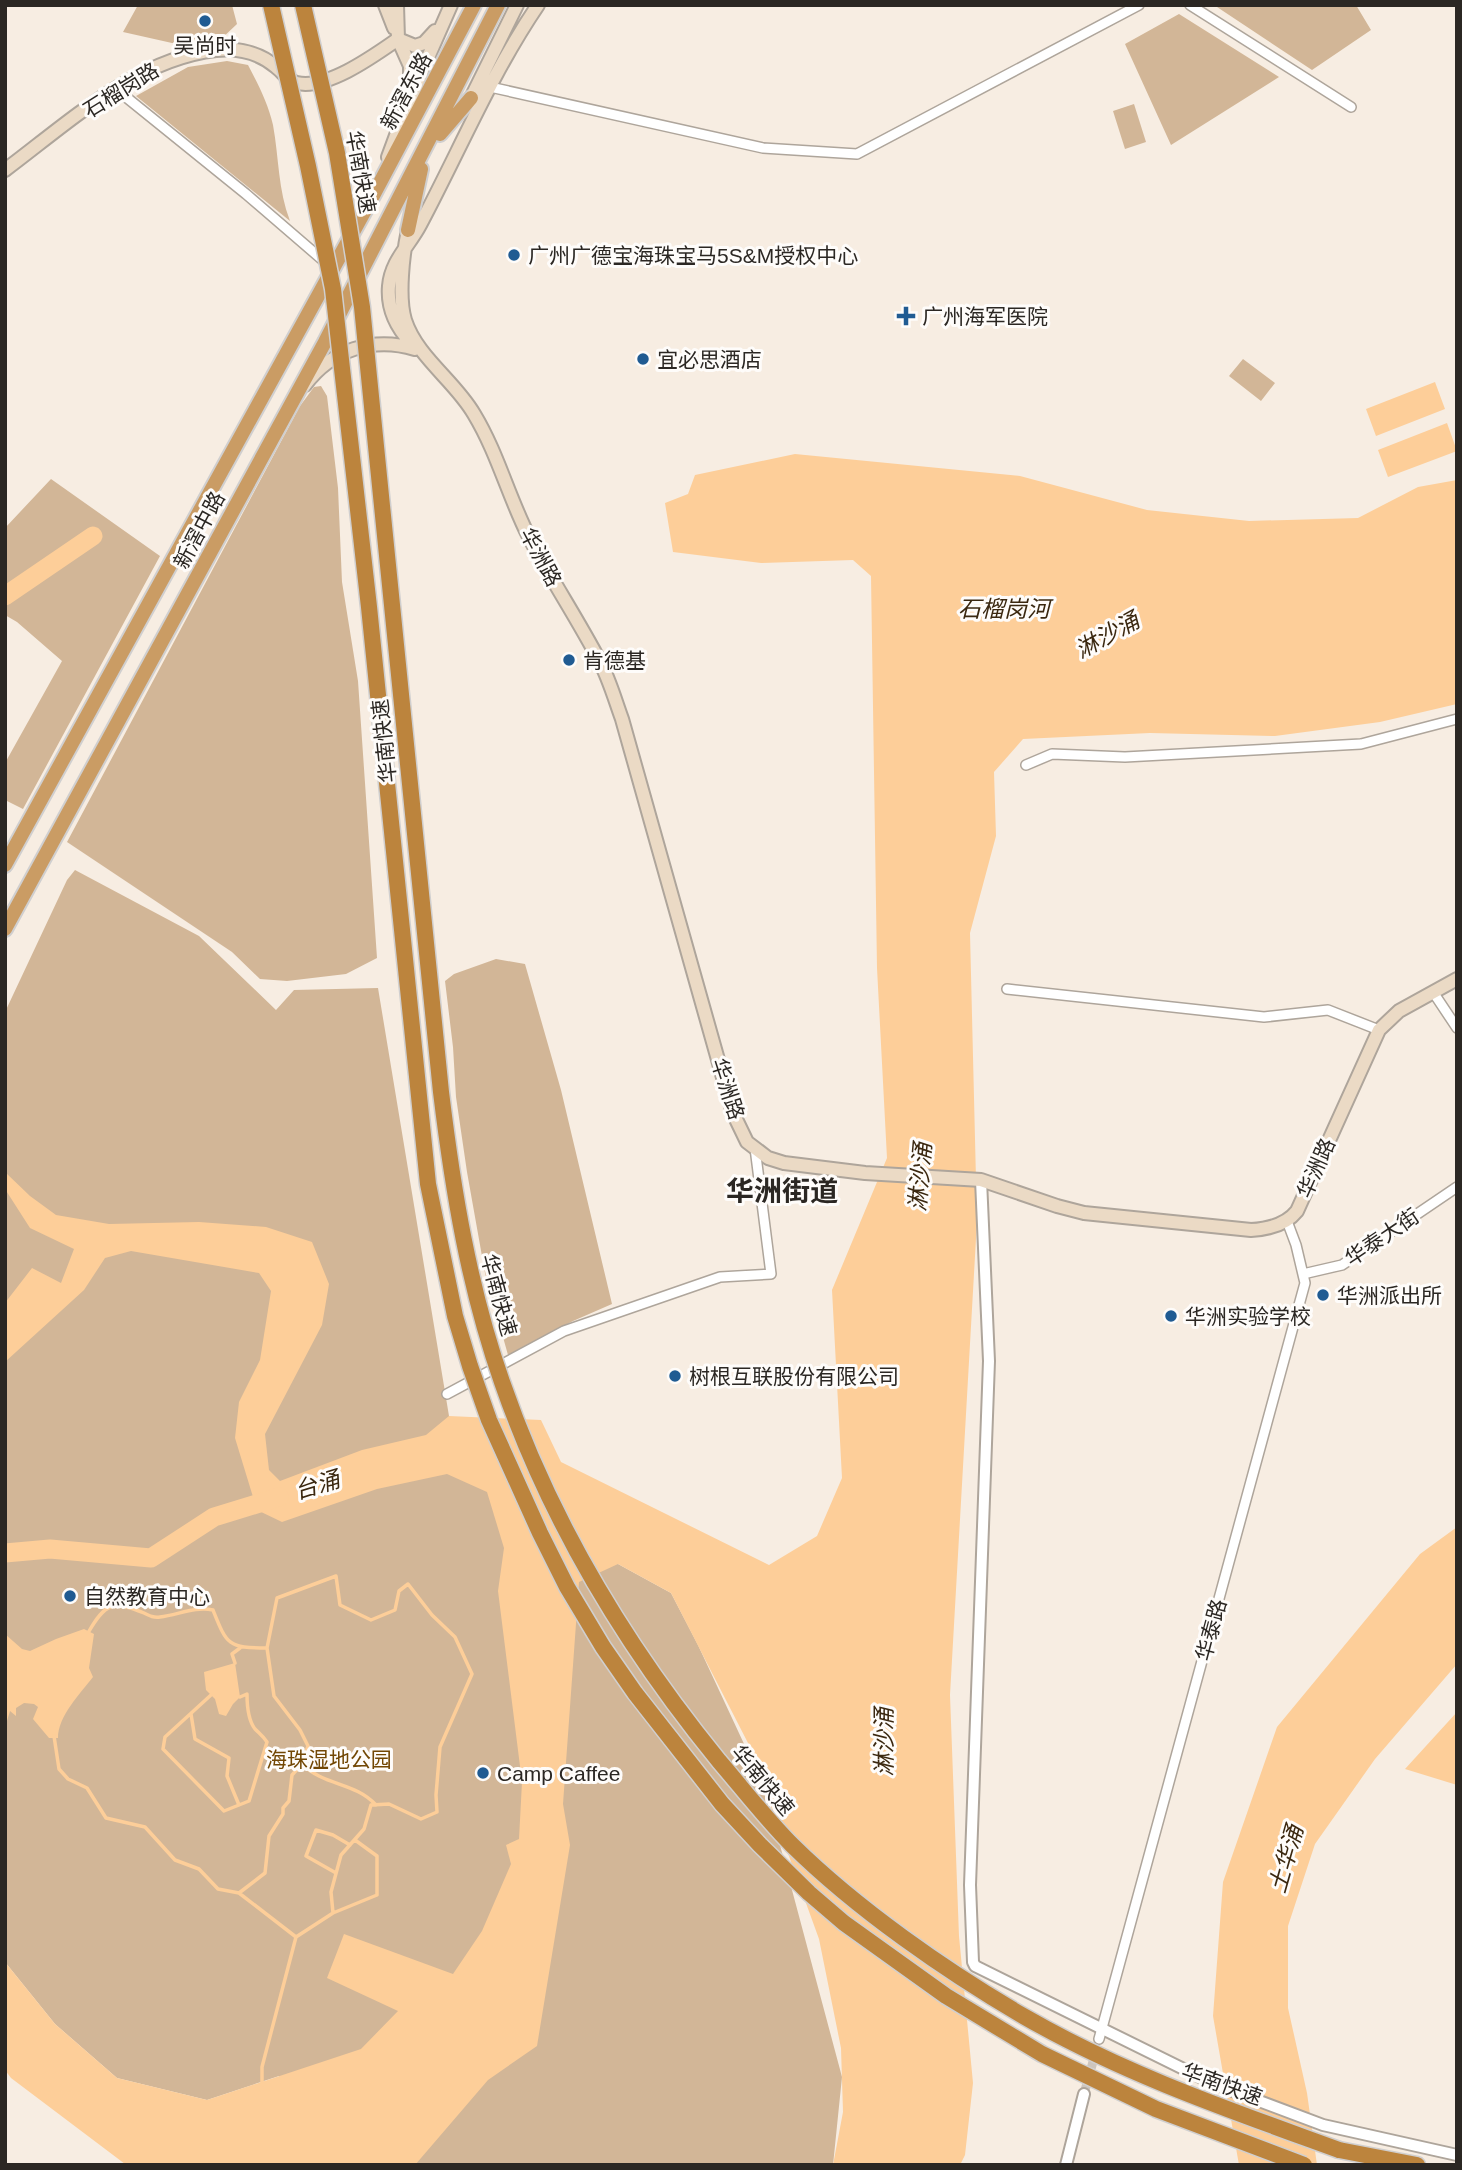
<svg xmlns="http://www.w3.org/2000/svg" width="1462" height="2170" font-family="Helvetica,'Noto Sans SC',sans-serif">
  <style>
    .green { fill: #d2b697 }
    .water { fill: #fdce99 }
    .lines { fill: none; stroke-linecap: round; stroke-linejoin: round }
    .stream { stroke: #fdce99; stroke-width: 3.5 }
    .river { stroke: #fdce99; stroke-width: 19 }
    .minor-tunnel { stroke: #cec5bc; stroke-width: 9; stroke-dasharray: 9 4.5; stroke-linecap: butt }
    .minor-casing { stroke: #aea59b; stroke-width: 12 }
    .tertiary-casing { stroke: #aea59b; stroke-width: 14 }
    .secondary-casing { stroke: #aea59b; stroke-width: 16 }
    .trunk-casing { stroke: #d0cfcf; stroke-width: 18 }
    .motorway-casing { stroke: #d0cfcf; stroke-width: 19 }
    .minor { stroke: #fff; stroke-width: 9 }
    .tertiary { stroke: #fff; stroke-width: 10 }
    .secondary { stroke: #ebdac5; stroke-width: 12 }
    .trunk { stroke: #ca9c64; stroke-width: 14 }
    .motorway { stroke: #bc843d; stroke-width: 16 }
    .motorway-bridge-casing { stroke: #d0cfcf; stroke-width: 19; stroke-linecap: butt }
    .motorway-bridge { stroke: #bc843d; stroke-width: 16 }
    .poi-dot { fill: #205b92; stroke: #fefcfa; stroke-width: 2.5 }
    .labels { text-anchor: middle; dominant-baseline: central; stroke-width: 6; stroke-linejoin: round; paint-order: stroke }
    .poi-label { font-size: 21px; fill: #2b2723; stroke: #fefcfa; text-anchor: start }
    .street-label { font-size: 21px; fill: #2b2723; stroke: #fefcfa }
    .park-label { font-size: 21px; fill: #724704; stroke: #fefcfa }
    .water-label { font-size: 23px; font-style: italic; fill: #3b2810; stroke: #fefcfa }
    .district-label { font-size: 28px; font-weight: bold; fill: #2b2723; stroke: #fefcfa }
  </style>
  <rect width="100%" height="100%" fill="#f7ede2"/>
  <!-- green -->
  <path class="green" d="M138,5h94l5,19 -18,17 -47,2 -49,-11z
    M1214,5h142l15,25 -59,40z
    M1179,14l100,63 -108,68 -46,-101z
    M227,61l21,4c10,19 20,38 25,60 6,33 5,65 17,96l-154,-125 52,-29z
    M1134,104l12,38 -21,7 -12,-38z
    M1243,359l32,24 -14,18 -32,-25z
    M321,386l6,10 11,92 4,94 16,99 19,277 -31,16 -59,7 -27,-2 -28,-27 -165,-110 233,-436 14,-19z
    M51,479l109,77 -137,253 -18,-9v-37l57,-102 -45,-39 -12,-7v-87z
    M75,870l124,66 77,74 18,-20 84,-2 71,428 169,148 53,29 27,52 67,144 77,288 -9,88h-568l14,-89 -72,24 -90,-22 -62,-54 -50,-62v-950l62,-132z
    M496,959l29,5 36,126 51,214 -39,17 -65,34 -23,-82 -18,-101 -11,-75 -3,-50 -8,-66 9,-7z"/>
  <!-- water -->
  <path class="water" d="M1435,382l10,27 -69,27 -10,-27z
    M1447,423l10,28 -69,26 -10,-27z
    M795,454l225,22 127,34 102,11 109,-3 60,-31 39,-7v224l-77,18 -105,14 -125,-3 -127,6 -29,33 2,64 -26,97 7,288 -27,474 9,241 14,147 -8,72 -5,10h-127l10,-53 -2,-64 -22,-109 -71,-196 -77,-150 -53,-29 -39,18 -16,222 7,41 -33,201 -49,34 -73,85 -290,-1 -114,-86 -6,-8v-108l50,62 62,54 90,22 154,-51 37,-38 -71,-33 17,-44 109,40 29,-43 29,-67 -5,-19 13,-6 3,-57 -24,-191 6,-43 -17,-56 -40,-18 -70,15 -95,33 -25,-12 -22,-72 4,-36 21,-42 11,-69 -12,-18 -128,-22 -26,7 -21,32 -79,72v-59l27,-35 29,15 13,-34 -44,-21 -25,-39v-17l25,24 26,19 53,9 90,-2 67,5 46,15 17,42 -7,41 -57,109 4,36 11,11 82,-31 64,-15 23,-19 92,4 20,42 208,103 48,-29 25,-58 -10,-188 55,-132 -10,-190 -6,-392 -18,-16 -92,3 -88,-11 -8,-49 23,-9 7,-19z
    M1457,1527v137l-82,95 -60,85 -27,82v82l19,85 10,72h-78l-26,-149 10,-134 54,-155 143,-173z
    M84,1629l10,5 -5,34 4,9c-13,17 -35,39 -35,61h-9l-16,-19 5,-12 -4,-3 -10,-1 -8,5v8l-6,-5 -3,10 -2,-1v-86l17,15 8,2 26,-12z
    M235,1663l5,34 -7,7 -7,12 -7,-2 -4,-15 -9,-9 -2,-18z
    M1457,1712v73l-52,-16z"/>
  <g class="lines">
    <!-- stream -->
    <path class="stream" d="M88,1633c17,-30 25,-33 56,-20 6,3 10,5 16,4 18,-2 35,-11 53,-7 14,35 15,38 54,38
      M235,1663l-3,-9 8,-6
      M211,1695l-46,42 -2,12 61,62 25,-10 18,-59c-4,-6 -7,-8 -12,-13 -7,-9 -8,-24 -8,-35l-7,3
      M191,1714l4,25 34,19 -2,18 12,29
      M54,1736l5,33 9,10 19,9 19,30 39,9 30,33 24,9 19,20 21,4 57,44
      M302,1764c22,22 53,18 74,41
      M336,1873l-30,-17 10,-26 17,5 17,10
      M239,1893l26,-20 4,-37 14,-22v-6l6,-7 3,-26 10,-11 6,-18 -8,-16 -26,-34 -7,-48 10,-50 59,-22 4,29 31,15 24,-10 4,-19 9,-7 24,31 23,22 17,37 -32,73 -4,48 1,17 -16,7 -32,-15 -18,1 -7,24 -23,26 -10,37 2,21 -37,24 -34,130v18
      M333,1913l44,-18v-39l-22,-16"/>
    <!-- river -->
    <path class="river" d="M5,596l88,-60
      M5,1553l45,-4 101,9 63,-41 65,-20"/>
    <!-- minor-tunnel -->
    <path class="minor-tunnel" d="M1084,2094l12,-43"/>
    <!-- minor casing -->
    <g class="minor-casing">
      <path id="minor" d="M1190,5l161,102
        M490,87l273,61 94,6 282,-149
        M116,89l130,105 79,68
        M1026,765l26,-11 73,3 236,-13 96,-25
        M1007,989l257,28 64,-7 51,20
        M1433,992l24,36
        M1303,1274l39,-9 115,-78
        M447,1394l117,-63 156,-54 51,-3 -16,-126
        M1099,2039l206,-756 -9,-38 -9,-24"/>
    </g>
    <!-- tertiary casing -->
    <g class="tertiary-casing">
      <path id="tertiary" d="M981,1180l8,181 -19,524 3,77 2,4 239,118 109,41 134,30
        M1066,2165l18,-71"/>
    </g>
    <!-- secondary casing -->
    <g class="secondary-casing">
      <path id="secondary" d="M385,5l9,23
        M397,5l1,34 12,27v23
        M398,39l17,7 9,-3 11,-12
        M471,98l46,-93
        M388,157l20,-54 43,-98
        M5,170c63,-47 131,-111 211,-120 22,-2 44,3 60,17 7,5 12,14 21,16 30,7 78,-28 101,-44
        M408,230c-5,24 -10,67 -3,90 12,37 50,61 69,94 23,38 34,81 54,121 22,43 49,83 71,125 10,18 16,40 23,59l111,394 14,29 21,16 16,5 81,10 116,7 76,26 27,7 167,17c17,-1 35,-5 46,-19l82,-181 20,-19 58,-32
        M411,343c-15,-16 -24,-34 -22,-57 2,-25 20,-40 31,-61 39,-73 71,-151 118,-220
        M305,385c26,-35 68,-49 110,-36"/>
    </g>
    <!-- trunk casing -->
    <g class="trunk-casing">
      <path id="trunk" d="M440,134l31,-36
        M408,230l13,-61
        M5,865l369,-671 100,-189
        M5,929l320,-587 173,-337"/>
    </g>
    <!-- motorway casing -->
    <g class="motorway-casing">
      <path id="motorway" d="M1339,2150l78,15"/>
    </g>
    <!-- minor -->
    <use href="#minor" class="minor"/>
    <!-- tertiary -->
    <use href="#tertiary" class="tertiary"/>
    <!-- secondary -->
    <use href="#secondary" class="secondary"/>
    <!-- trunk -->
    <use href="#trunk" class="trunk"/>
    <!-- motorway -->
    <use href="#motorway" class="motorway"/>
    <!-- motorway-bridge casing -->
    <g class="motorway-bridge-casing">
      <path id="motorway-bridge" d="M271,5l37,161 25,123 36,318 59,577 27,132 15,50 19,54 51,113 27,54 36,60 32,46 87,111 38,41 49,48 35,30 102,73 96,58 114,55 148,56
        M303,5l34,148 25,154 79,785c12,99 28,196 61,290 48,139 124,265 217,379 24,28 47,58 73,84 65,64 154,126 233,172 99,57 207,94 314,133"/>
    </g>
    <!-- motorway-bridge -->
    <use href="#motorway-bridge" class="motorway-bridge"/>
  </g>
  <!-- markers -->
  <g class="poi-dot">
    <circle cx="205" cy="21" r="7"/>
    <circle cx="514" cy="255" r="7"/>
    <path d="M902.5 305.5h7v7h7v7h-7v7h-7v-7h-7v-7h7z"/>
    <circle cx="643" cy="359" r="7"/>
    <circle cx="569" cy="660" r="7"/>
    <circle cx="1323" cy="1295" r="7"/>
    <circle cx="1171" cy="1316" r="7"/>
    <circle cx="675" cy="1376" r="7"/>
    <circle cx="70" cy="1596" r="7"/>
    <circle cx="483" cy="1773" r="7"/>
  </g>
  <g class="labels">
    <!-- poi labels -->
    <g class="poi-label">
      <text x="205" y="45" text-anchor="middle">吴尚时</text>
      <text x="528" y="255">广州广德宝海珠宝马5S&amp;M授权中心</text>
      <text x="922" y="316">广州海军医院</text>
      <text x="657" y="359">宜必思酒店</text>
      <text x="583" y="660">肯德基</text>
      <text x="1337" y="1295">华洲派出所</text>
      <text x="1185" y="1316">华洲实验学校</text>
      <text x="689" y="1376">树根互联股份有限公司</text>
      <text x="84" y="1596">自然教育中心</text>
      <text x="497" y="1773">Camp Caffee</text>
    </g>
    <!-- street labels -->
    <g class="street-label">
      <text transform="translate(121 90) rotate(-32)">石榴岗路</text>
      <text transform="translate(406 91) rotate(-62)">新滘东路</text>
      <text transform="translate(361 172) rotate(80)">华南快速</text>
      <text transform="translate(199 530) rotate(-62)">新滘中路</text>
      <text transform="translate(541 557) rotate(62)">华洲路</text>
      <text transform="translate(384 741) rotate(-96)">华南快速</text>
      <text transform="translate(728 1089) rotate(72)">华洲路</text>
      <text transform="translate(1316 1168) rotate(-66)">华洲路</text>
      <text transform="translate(1382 1237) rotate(-34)">华泰大街</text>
      <text transform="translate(499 1295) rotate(75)">华南快速</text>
      <text transform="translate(1211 1630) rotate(-75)">华泰路</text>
      <text transform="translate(763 1780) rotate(50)">华南快速</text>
      <text transform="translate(1222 2084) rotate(20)">华南快速</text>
    </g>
    <!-- park labels -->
    <g class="park-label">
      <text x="329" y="1759">海珠湿地公园</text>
    </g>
    <!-- water labels -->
    <g class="water-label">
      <text x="1004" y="609">石榴岗河</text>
      <text transform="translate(1107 635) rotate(-29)">淋沙涌</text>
      <text transform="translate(920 1177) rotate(-85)">淋沙涌</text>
      <text transform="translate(317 1485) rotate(-17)">台涌</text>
      <text transform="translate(884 1742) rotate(-90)">淋沙涌</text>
      <text transform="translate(1286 1859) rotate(-74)">土华涌</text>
    </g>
    <!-- district labels -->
    <g class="district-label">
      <text x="782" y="1191">华洲街道</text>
    </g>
  </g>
  <!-- border -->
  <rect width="1462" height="2170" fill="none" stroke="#2b2723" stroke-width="14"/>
</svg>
